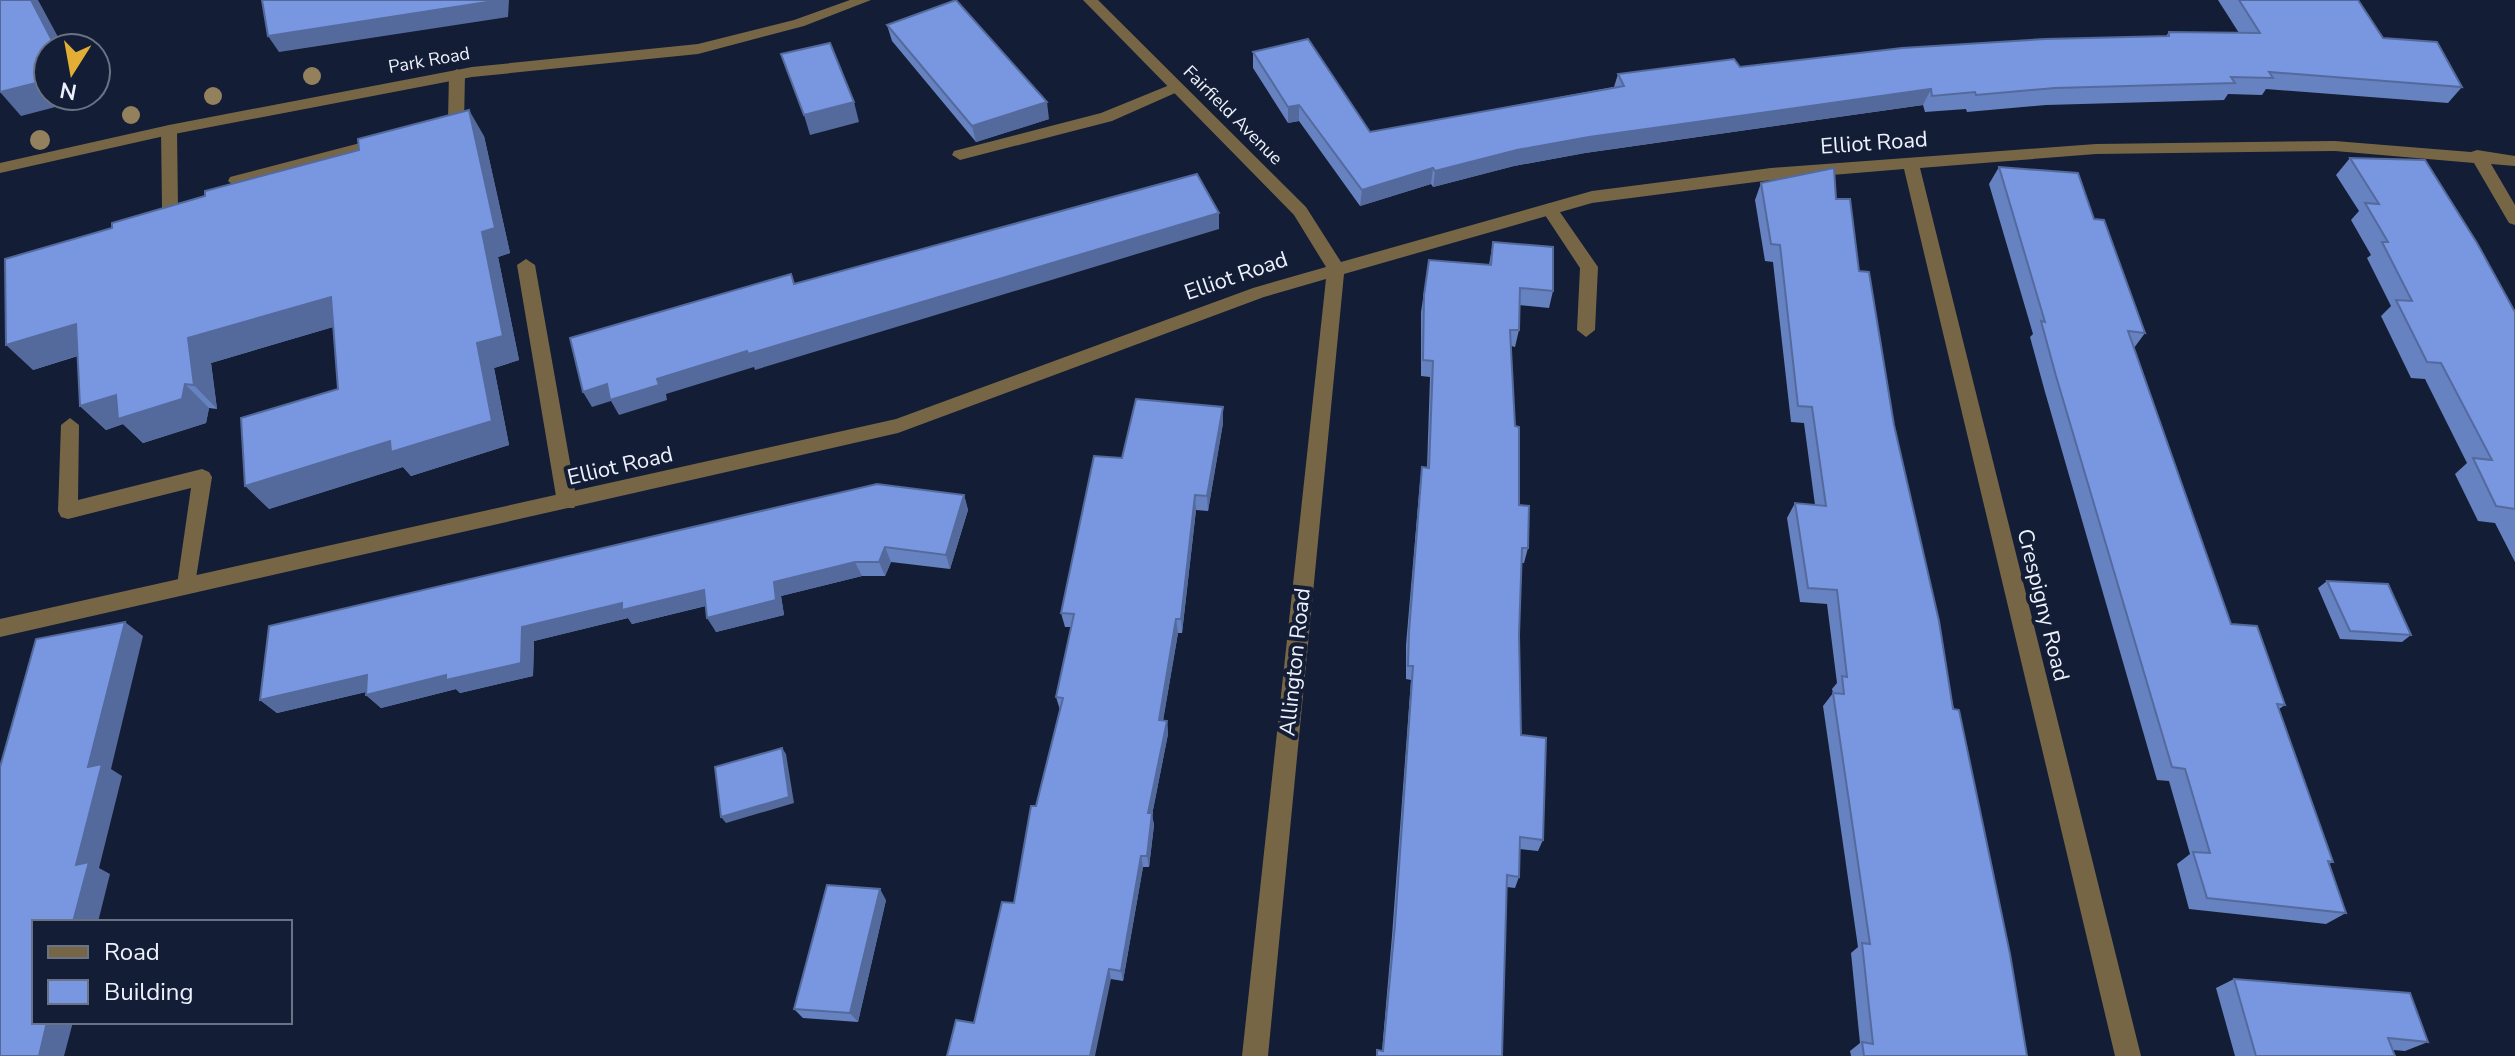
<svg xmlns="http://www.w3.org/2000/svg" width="2515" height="1056" font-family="'Nunito Sans',sans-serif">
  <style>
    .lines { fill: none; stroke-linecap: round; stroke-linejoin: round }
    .service { fill: #766646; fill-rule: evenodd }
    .minor { fill: #766646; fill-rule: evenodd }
    .tertiary { fill: #766646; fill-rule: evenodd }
    .tree { fill: #93815d }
    .wall { fill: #6782c1 }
    .shaded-wall { fill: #546a9d }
    .building { fill: #7897e0; stroke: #546a9d; stroke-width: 2 }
    .labels { text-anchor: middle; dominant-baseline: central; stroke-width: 8; stroke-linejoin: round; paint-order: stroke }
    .far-street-label { font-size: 18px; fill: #ecf1fc; stroke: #131d35 }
    .street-label { font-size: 22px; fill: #ecf1fc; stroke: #131d35 }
  </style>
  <rect width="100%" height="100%" fill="#131d35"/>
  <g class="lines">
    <!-- service -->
    <path class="service" d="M457,69l8,5 -1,49 -8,5 -21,3v-8l13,-3 1,-46z
      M1177,82l8,5 -3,3 -70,31 -152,39 -8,-5 2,-4 147,-38z
      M169,125l8,5 1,78 -8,6 -8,-6 -1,-78z
      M383,137l8,5 -2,4 -153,41 -8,-6 2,-4z
      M1549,203l6,2 43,62 -3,63 -9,7 -9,-7 3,-62 -39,-59z
      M526,259l9,6 42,237 -3,6h-14l-3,-6 -40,-237z
      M70,418l9,7 -1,75 124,-31 7,3 3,5 -18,114 -7,3 -7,-3 -3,-6 14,-97 -123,31 -7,-2 -3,-6 3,-86z"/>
    <!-- minor -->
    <path class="minor" d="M1083,0h15l208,207 35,55 251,-71 179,-23 325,-24 239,-3 136,11 6,-2 38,6v10l-24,-2 24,41v20l-6,-2 -35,-60 -139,-12 -239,3 -176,14 221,888h-26l-211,-887 -133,11 -179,23 -248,71 -76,782h-26l84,-777 -62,18 -366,136 -898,204v-18l896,-200 357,-131 73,-21 -32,-52z"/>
    <!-- tertiary -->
    <path class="tertiary" d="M850,0h21l-67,26 -106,28 -226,23 -303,58 -169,38v-10l169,-38 303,-58 226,-23 96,-24z"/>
  </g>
  <!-- trees -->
  <g class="tree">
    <circle cx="312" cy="76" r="9"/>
    <circle cx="213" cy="96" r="9"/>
    <circle cx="131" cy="115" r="9"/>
    <circle cx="40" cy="140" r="10"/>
  </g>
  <!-- wall -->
  <path class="wall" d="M2218,0h140l25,38 79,49 -14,16 -182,-14 -4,6 -34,-1 -4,6 -178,5 -79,7 -1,-3 -41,3 -2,-7 -338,48 -71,13 -81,21 -2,-3 -71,22 -61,-85 -11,2 -35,-55v-16l117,80 244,-45 4,-13 122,-7 426,-31 3,-4 70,1z
    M887,25l162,94 -73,23 -84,-101z
    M484,136l26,117 -12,4 21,103 -25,8 15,77 -98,31 -8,-9 -134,42 69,-120 -5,-62 -122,36 6,46 -8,-1 -3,15 -63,20 -20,-19 -17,6 -26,-24 -2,-50 -45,14 79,-142z
    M2350,158l165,154v250l-20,-39 -17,-2 -23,-47 12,-11 -42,-84 -14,-1 -30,-62 10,-10 -24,-48 4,-3 -20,-35 8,-9 -23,-36z
    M1999,167l95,52 51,114 -11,15 97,276 54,81 -6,4 54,153 -4,2 17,49 -20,11 -137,-15 -12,-45 13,-10 -21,-73 -12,-1 -112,-388 -15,-55 3,-3 -44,-150z
    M1761,183l75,16 23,72 35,154 133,631h-176l-1,-5 10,-8 -9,-90 7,-6 -35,-241 10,-13 -1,-4 5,-6 -10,-79 -27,-2 -13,-84 8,-15 20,2 -11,-82 -13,-1 -18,-160 -8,-1 -10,-61z
    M1493,242l60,49 -4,17 -30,-3v25l-4,17 -4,-1 8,159 9,43 -4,15h-2l-3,72 2,100 22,105 -5,11 -18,-2 -1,28 -4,11 -8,-1 -5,169h-126l1,-6 5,1 10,-115 19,-256 -5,-1v-34l14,-163 2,-15 5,1 3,-91 -9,-1v-64l8,-52 60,5z
    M1223,407v16l-15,88 -12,-1 -14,123h-4l-15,87 4,1 1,13 -16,81 2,10 -5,42h-6l-20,114 -12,-2 -137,44 40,-120 46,-193 -4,-13 15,-70h-6l-4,-14 61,-155z
    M964,495l4,15 -18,59 -59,-7 -6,14h-23l-81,20 3,19 -68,17 -10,-26 -74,18 -4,-6 -94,23 -1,35 -73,17 -4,-4 -75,19 -15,-13v-3l-89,21 -17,-13z
    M2327,581l84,54 -9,7 -62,-3 -22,-51z
    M886,900l-28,122 -55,-4 -9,-9z
    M2234,979l194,63 -23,9 -12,-1 2,6h-160l-19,-68z"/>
  <!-- shaded-wall -->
  <path class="shaded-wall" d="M31,0h7l26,48h-8z
    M500,0h9l-1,17 -229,35 -11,-16z
    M48,80v16h41l1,2 -69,18 -21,-24z
    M1931,89l-8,16 -338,48 -71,13 -81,21 2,-16 82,-21 72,-13z
    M854,102l5,20 -49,13 -6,-20z
    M1047,102l2,17 -73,23 -4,-16z
    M1299,105v16l-11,2v-16z
    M469,110l15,26 26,117 -12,4 21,103 -25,8 15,77 -98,31 -8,-9 -134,42 -24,-23 232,-143 5,-111z
    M1433,168l-2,16 -71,22 2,-16z
    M1219,213v16l-464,141 -1,-3 -88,27 1,6 -48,15 -8,-14 -19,6 -9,-15 24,-8 50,-5 90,-28z
    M331,297l19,25 -139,41 6,46 -23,-24 -6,-47z
    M76,324l25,24 -68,22 -27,-25z
    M185,384l24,24 -3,15 -63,20 -20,-19 -17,6 -26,-24 36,-11z
    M1223,407v16l-15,88 -1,-15z
    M964,495l4,15 -18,59 -4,-14z
    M1195,495l1,15 -14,123 -1,-14z
    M885,547l6,15 -6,14 -6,-14z
    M855,562l7,14 -81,20 3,19 -68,17 -9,-14 67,-36z
    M704,590l9,14 -81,20 -4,-6 -94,23 -1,35 -73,17 -4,-4 -75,19 -15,-13 156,-68 100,-24z
    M1176,619l2,14 -17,100 -2,-13z
    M125,622l18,14 -32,133 11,7 -23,92 11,6 -12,48h-25l3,-57 12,-98z
    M367,675l15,13 -105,25 -17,-13z
    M1167,721l1,13 -16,81 2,10 -5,42 -2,-11 1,-43z
    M782,748l4,6 8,49 -68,20 -5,-6z
    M1141,856l2,11 -20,114 -2,-10z
    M880,889l6,11 -28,122 -8,-9z
    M1109,969l2,10 -16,77h-5z
    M47,1022h26l-9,34h-25z"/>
  <!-- building -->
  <path class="building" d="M0,0h31l25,48h-8v32l-48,12z
    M262,0h238l-232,36z
    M956,0l91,102 -75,24 -85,-101z
    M2239,0h119l25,38 54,4 25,45 -193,-15 4,6 -42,-1 4,6 -180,5 -79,7 -1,-3 -43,4 -1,-7 -342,48 -72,13 -82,21 -2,-3 -71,22 -63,-85 -11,2 -35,-55 55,-13 62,93 254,-46 -6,-12 116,-15 6,8 162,-19 143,-9 124,-3v-4l91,1z
    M830,43l24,59 -50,13 -23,-61z
    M469,110l26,118 -13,4 21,104 -26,7 15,78 -101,31 -1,-11 -145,45 -4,-68 97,-29 -7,-92 -143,41 6,47 -9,-1 -3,15 -64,20 -2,-24 -36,11 -4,-82 -70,21 -1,-86 107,-31v-5l93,-27v-5l154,-41 -1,-11z
    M2350,158l75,2 52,83 38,69v197l-19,-3 -23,-48 19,2 -51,-97 -14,-1 -31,-62 16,1 -30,-59h6l-23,-39 14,1z
    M1999,167l79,6 16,46 10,1 41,113 -17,-2 103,293 26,2 28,79 -8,-1 56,158 -5,-1 18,52 -139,-15 -14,-46 17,1 -25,-84 -13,-2 -116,-391 -15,-55 4,1z
    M1834,168l2,31h14l9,72 10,1 25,153 45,196 14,88 6,1 51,244 17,102h-163l-2,-14 11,2 -11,-101 8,1 -37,-251 11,1 -2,-18 5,1 -10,-87 -29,-2 -13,-85 31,3 -14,-99 -14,-1 -18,-161 -9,-1 -10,-61z
    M1197,174l22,39 -471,141 -1,-3 -90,28 2,6 -49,15 -3,-16 -24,8 -13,-54 221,-64 3,10z
    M1493,242l60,5v44l-33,-3 -1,42h-9l5,96 4,1v78l10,1 -1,42h-6l-3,87 2,100 25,3 -3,102 -23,-3 -1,40 -12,-2 -5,181h-125v-6l6,1 12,-126 18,-259h-5l1,-34 13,-165 7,1 4,-107 -10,-1 1,-65 5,-35 62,5z
    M1136,399l87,8 -16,89 -12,-1 -14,124h-5l-17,101 8,1 -19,92h4l-5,43h-6l-20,115 -12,-2 -19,87h-143l9,-36 18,3 28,-121 12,1 17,-97h5l27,-108 -7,-1 18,-83 -13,-1 33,-157 28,2z
    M877,484l87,11 -18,60 -61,-8 -6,15h-24l-81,20 2,18 -69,18 -3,-28 -82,20v-7l-100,24 -1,36 -75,17v-5l-80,20 1,-20 -107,25 9,-74z
    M2327,581l61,3 23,51 -61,-4z
    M125,622l-37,145 14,-3 -26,101 13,-3 -16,60h-39v100h13l-8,34h-39v-289l36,-128z
    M782,748l7,49 -68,20 -6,-50z
    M827,885l53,4 -30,124 -56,-4z
    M2234,979l176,14 18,49 -40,-4 7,18h-139z"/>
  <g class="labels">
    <!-- far-street labels -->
    <g class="far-street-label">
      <text transform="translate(429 60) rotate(-10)">Park Road</text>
      <text transform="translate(1233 115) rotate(45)">Fairfield Avenue</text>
    </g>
    <!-- street labels -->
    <g class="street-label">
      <text transform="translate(1874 143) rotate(-4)">Elliot Road</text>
      <text transform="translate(1236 276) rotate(-19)">Elliot Road</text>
      <text transform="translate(620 466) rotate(-13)">Elliot Road</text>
      <text transform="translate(2043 605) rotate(76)">Crespigny Road</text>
      <text transform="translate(1295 662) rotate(-84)">Allington Road</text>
    </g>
  </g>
  <!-- legend -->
  <rect x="32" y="920" width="260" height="104" fill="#131d35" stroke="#6a7285" stroke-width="2"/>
  <rect x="48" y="946" width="40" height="12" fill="#766646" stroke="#6a7285" stroke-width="2"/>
  <text x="104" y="960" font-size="24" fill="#ecf1fc">Road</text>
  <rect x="48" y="980" width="40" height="24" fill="#7897e0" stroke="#6a7285" stroke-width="2"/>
  <text x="104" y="1000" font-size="24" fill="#ecf1fc">Building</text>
  <!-- north arrow -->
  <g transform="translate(72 72) rotate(191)"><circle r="38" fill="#131d35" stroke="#6a7285" stroke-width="2"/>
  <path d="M0-6L14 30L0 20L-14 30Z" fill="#e2af34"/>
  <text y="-12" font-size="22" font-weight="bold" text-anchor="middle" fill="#ecf1fc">N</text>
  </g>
</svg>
